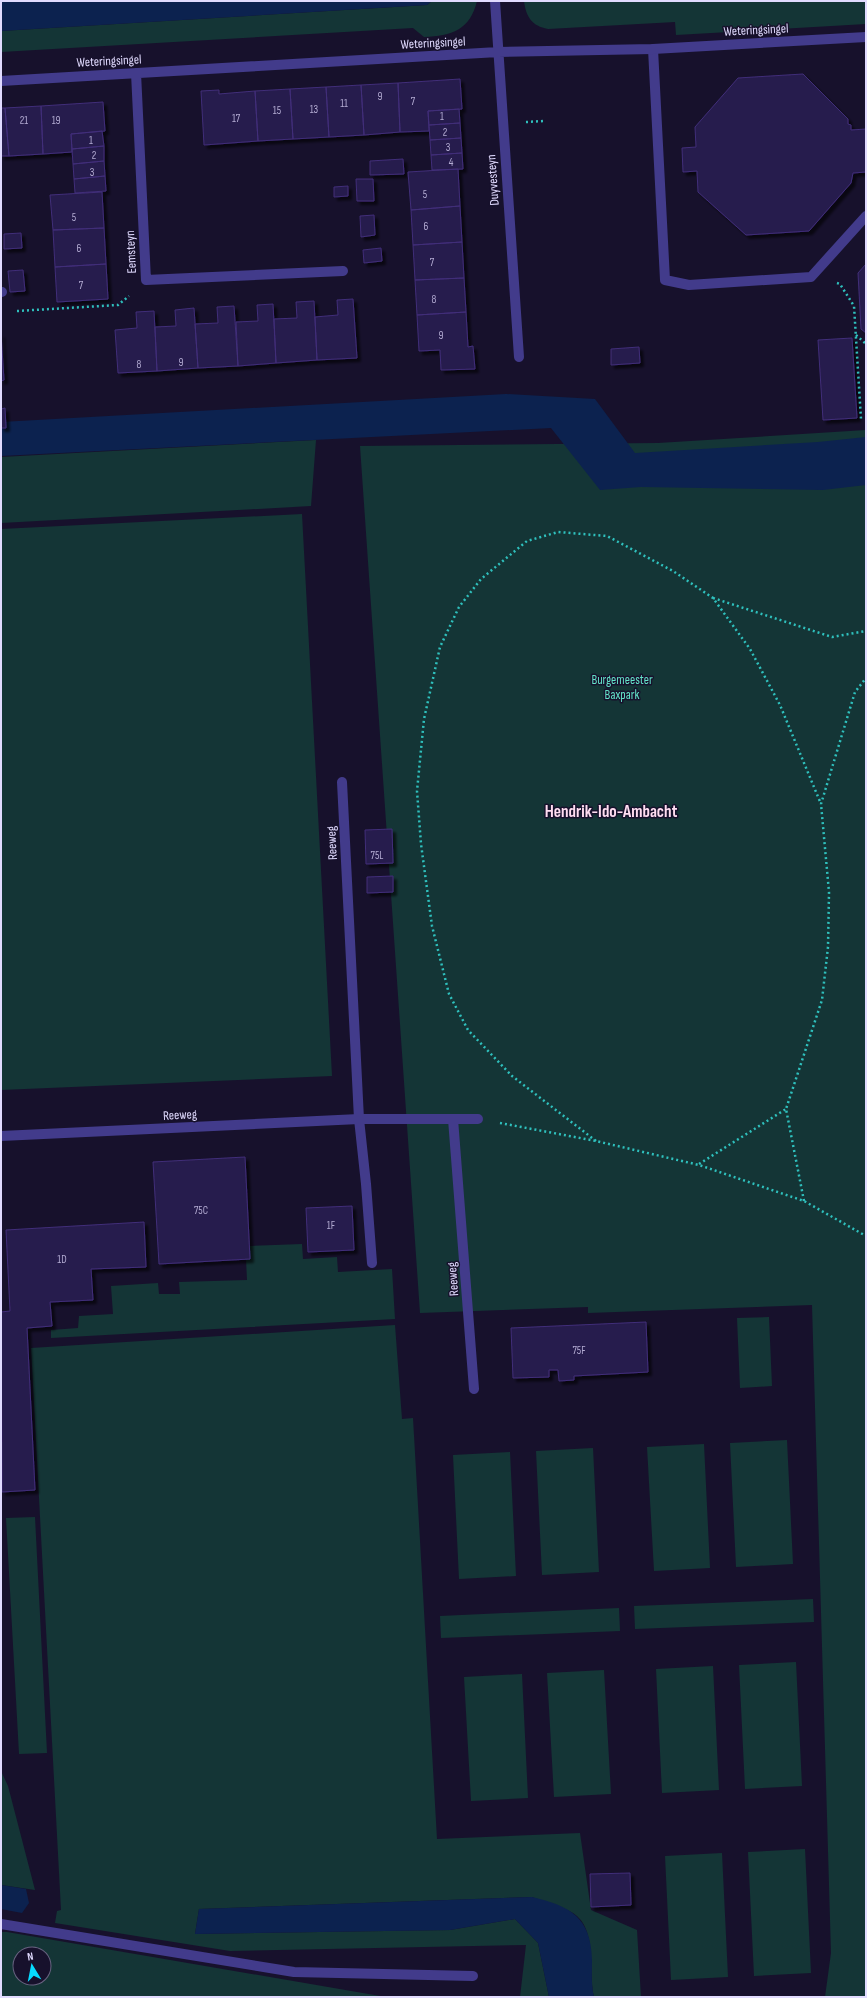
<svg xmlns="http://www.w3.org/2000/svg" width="867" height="1998" font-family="'Sofia Sans Condensed',sans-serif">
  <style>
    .green { fill: #143536; fill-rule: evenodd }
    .water { fill: #0c224f }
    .building { fill: #281c4d; stroke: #402e79; filter: url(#shadow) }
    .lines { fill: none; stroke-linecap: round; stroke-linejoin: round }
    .path { stroke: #2fc0bd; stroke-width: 2.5; stroke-dasharray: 2 3; stroke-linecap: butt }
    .service { stroke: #423b8b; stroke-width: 10 }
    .minor { stroke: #423b8b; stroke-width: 10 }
    .labels { text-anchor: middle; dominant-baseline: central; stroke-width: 3; stroke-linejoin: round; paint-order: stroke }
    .number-label { font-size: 11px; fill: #b3abd2 }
    .street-label { font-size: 13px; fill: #e1dbff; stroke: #17112c }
    .park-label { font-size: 13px; fill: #63e3c9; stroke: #17112c }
    .district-label { font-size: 17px; font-weight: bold; fill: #ffddf1; stroke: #17112c }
  </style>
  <defs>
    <filter id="shadow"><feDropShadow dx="3.5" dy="3.5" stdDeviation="1" flood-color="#0009"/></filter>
  </defs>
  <rect width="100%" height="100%" fill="#17112c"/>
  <!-- green -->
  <path class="green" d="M432,1h45c-7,29 -25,35 -53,36l-11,-9 -412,24v-21l426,-26z
    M524,1h342v23l-190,11 -1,-13 -127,7c-16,-3 -22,-12 -24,-28z
    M866,430v1567h-41l6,-44 -19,-648 -224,8v-6l-168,6 -60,-867 298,-3z
    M316,440l-5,66 -310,17v-66z
    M302,514l30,562 -331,14v-561z
    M302,1244l1,15 34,-2 1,15 54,-3 3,50 -344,19v-8l27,-2 1,-12 34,-2 -2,-28 47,-3 1,11h21l-1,-12 68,-2 -1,-21h4v-13z
    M769,1317l3,69 -32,2 -3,-70z
    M395,1325l7,94 11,-1 24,421 143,-6 11,77 46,20 4,67h-47c-6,-24 4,-69 -21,-84 -12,-7 -28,-11 -41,-16l-333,12 -4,25 255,-4 65,-11 23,24 11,54h-29l6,-52 -296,6 -175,-28 2,-12 4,-1 -30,-562z
    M787,1440l6,124 -57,3 -6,-124z
    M704,1444l6,124 -56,3 -7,-124z
    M593,1448l6,124 -57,3 -6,-124z
    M510,1452l6,124 -57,3 -6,-124z
    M35,1517l12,236 -28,1 -13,-236z
    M813,1599l1,23 -179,7 -1,-23z
    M619,1608l1,23 -179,7 -1,-22z
    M796,1662l6,124 -57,3 -6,-124z
    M713,1666l6,124 -57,3 -6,-124z
    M604,1670l7,124 -57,3 -7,-124z
    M522,1674l6,124 -57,3 -7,-124z
    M1,1771l7,15 27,104 -34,-5z
    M805,1849l6,124 -57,3 -6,-124z
    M722,1853l6,124 -57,3 -6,-124z
    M1,1932h6l379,65h-385zM20,1954h24v24h-24z"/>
  <!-- water -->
  <path class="water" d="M1,1h431l-5,4 -426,26z
    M506,394l89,5 40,54 183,-11 48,-5v48l-43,5 -182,-3 -41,3 -49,-62 -550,28v-34z
    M1,1885l25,4 3,14 -7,10 -21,-4z
    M532,1897c38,9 59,20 60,63 0,12 -1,25 2,37h-45l-11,-54 -23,-24 -65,11 -255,4 4,-25z"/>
  <!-- building -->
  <path class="building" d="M803,74l45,45v5l3,1v5l15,-1v43l-13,1 -2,10 -42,48 -63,4 -48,-43 -1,-21 -14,1 -1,-24 14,-1 -1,-20 43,-49z
    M460,79l2,30 -34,2 1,20 -29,1 -2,-49z
    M398,83l2,49 -36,3 -3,-50z
    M361,85l3,50 -35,2 -3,-50z
    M326,87l3,50 -36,2 -3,-50z
    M290,89l3,50 -35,2 -3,-50z
    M219,90v4l36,-3 3,50 -54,4 -3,-54z
    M103,102l2,29 -34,3 1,18 -29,2 -2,-48z
    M41,106l2,48 -34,2 -4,-48z
    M1,108h4l4,48h-8z
    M459,109l1,14 -31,2 -1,-14z
    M460,123l1,15 -31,2 -1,-15z
    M102,131l2,15 -32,3 -1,-15z
    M461,138l1,15 -31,2 -1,-15z
    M104,146v15l-31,3 -1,-15z
    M462,153l1,16 -31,1 -1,-15z
    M403,159l1,15 -34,1v-14z
    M104,161l1,15 -31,3 -1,-15z
    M458,169l2,37 -49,4 -3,-38z
    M105,176l1,15 -31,2 -1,-14z
    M356,179h17l1,22h-17z
    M348,186v10l-14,1v-10z
    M102,192l2,36 -51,2 -3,-35z
    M460,206l2,36 -49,3 -2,-35z
    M374,215l1,20 -14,2 -1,-21z
    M104,228l2,36 -51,3 -2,-37z
    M21,233l1,15 -18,1v-15z
    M462,242l2,36 -49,2 -2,-35z
    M381,248l1,13 -18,2 -1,-13z
    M106,264l2,35 -51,3 -2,-35z
    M866,264v69l-5,-4 -3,-56z
    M23,270l2,21 -15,1 -2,-21z
    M464,278l2,34 -49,3 -2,-35z
    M353,299l4,59 -40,2 -2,-43 23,-2 -1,-15z
    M314,301l3,59 -41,3 -2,-44 23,-1 -1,-16z
    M273,304l3,59 -38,3 -2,-44 22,-1 -1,-16z
    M234,306l4,60 -40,2 -3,-44 23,-1 -1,-16z
    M194,308l4,60 -41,3 -2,-44 21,-1 -1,-16z
    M154,311l3,60 -39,2 -3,-43 22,-2 -1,-16z
    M466,312l2,35 5,-1 2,23 -34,1 -1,-20 -21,1 -2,-36z
    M1,334l3,46 -3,1z
    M852,338l5,80 -34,2 -5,-80z
    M639,347l1,16 -29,2v-16z
    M5,408l1,20h-5v-19z
    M392,829l1,34 -27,1 -1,-34z
    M393,876v16l-26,1v-16z
    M245,1157l5,102 -91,5 -6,-102z
    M352,1206l2,44 -46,2 -2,-44z
    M144,1222l2,45 -55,2 2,31 -43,2 2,24 -25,2 8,162 -33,2 -1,-180 9,-1 -4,-81z
    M646,1322l2,50 -74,4v4l-15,1 -1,-11h-9v7l-36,1 -2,-50z
    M630,1873l1,32 -40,2 -1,-33z"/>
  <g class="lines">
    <!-- path -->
    <path class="path" d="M526,122l18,-1
      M837,283l3,1 14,22 7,113
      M17,311l101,-6 11,-9
      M856,335l10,9
      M713,598l119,39 34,-6
      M500,1123l96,18 103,24 105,36 62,35
      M596,1141l-84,-65 -44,-46 -19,-36 -17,-68 -11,-82 -4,-53 7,-72 16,-72 19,-40 22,-28 46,-38 31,-9 49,4 66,35 40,27 37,51 30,56 41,99
      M699,1164l87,-55
      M804,1201l-18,-92 36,-109 6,-53 1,-55 -8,-88 34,-112 11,-14"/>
    <!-- service -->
    <path class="service" d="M653,49l12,231 24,5 122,-8 55,-61
      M342,782l17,337 7,65 6,79
      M453,1119l21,270
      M1,1136l358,-17h119
      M1,1924l293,48 179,4"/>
    <!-- minor -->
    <path class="minor" d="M495,1l24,356
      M136,73l10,207 197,-9
      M1,81l497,-29 155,-3 213,-12
      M1,292h1"/>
  </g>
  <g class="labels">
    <!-- number labels -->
    <g class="number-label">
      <text x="380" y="96">9</text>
      <text x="413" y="101">7</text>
      <text x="344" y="103">11</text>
      <text x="314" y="109">13</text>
      <text x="277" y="110">15</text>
      <text x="442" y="116">1</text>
      <text x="236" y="118">17</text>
      <text x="24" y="120">21</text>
      <text x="56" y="120">19</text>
      <text x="445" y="132">2</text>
      <text x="91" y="140">1</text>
      <text x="448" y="147">3</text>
      <text x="94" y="155">2</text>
      <text x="451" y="162">4</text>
      <text x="92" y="172">3</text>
      <text x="425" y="194">5</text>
      <text x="74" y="217">5</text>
      <text x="426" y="226">6</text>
      <text x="79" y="248">6</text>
      <text x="432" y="262">7</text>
      <text x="81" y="285">7</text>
      <text x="434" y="299">8</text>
      <text x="441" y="335">9</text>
      <text x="181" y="362">9</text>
      <text x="139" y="364">8</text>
      <text x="377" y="855">75L</text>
      <text x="201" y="1210">75C</text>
      <text x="331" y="1225">1F</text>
      <text x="62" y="1259">1D</text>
      <text x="579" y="1350">75F</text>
    </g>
    <!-- street labels -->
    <g class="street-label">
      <text transform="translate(756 30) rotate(-3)">Weteringsingel</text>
      <text transform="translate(433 43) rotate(-3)">Weteringsingel</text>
      <text transform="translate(109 61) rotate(-3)">Weteringsingel</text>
      <text transform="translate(493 180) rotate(-94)">Duyvesteyn</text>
      <text transform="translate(131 252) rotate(-93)">Eemsteyn</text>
      <text transform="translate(332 843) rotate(-93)">Reeweg</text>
      <text transform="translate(180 1115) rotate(-3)">Reeweg</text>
      <text transform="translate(453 1279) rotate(-94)">Reeweg</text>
    </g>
    <!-- park labels -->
    <g class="park-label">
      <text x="622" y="680">Burgemeester<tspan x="622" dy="15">Baxpark</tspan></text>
    </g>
    <!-- district labels -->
    <g class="district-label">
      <text x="611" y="812">Hendrik-Ido-Ambacht</text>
    </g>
  </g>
  <!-- border -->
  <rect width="867" height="1998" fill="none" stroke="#e1dbff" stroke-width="4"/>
  <!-- north arrow -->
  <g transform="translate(32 1966) rotate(350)"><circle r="19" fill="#17112c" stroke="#686280"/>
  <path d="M0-3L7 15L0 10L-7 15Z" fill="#07dbff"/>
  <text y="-6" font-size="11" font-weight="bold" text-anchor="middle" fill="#e1dbff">N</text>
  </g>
</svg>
